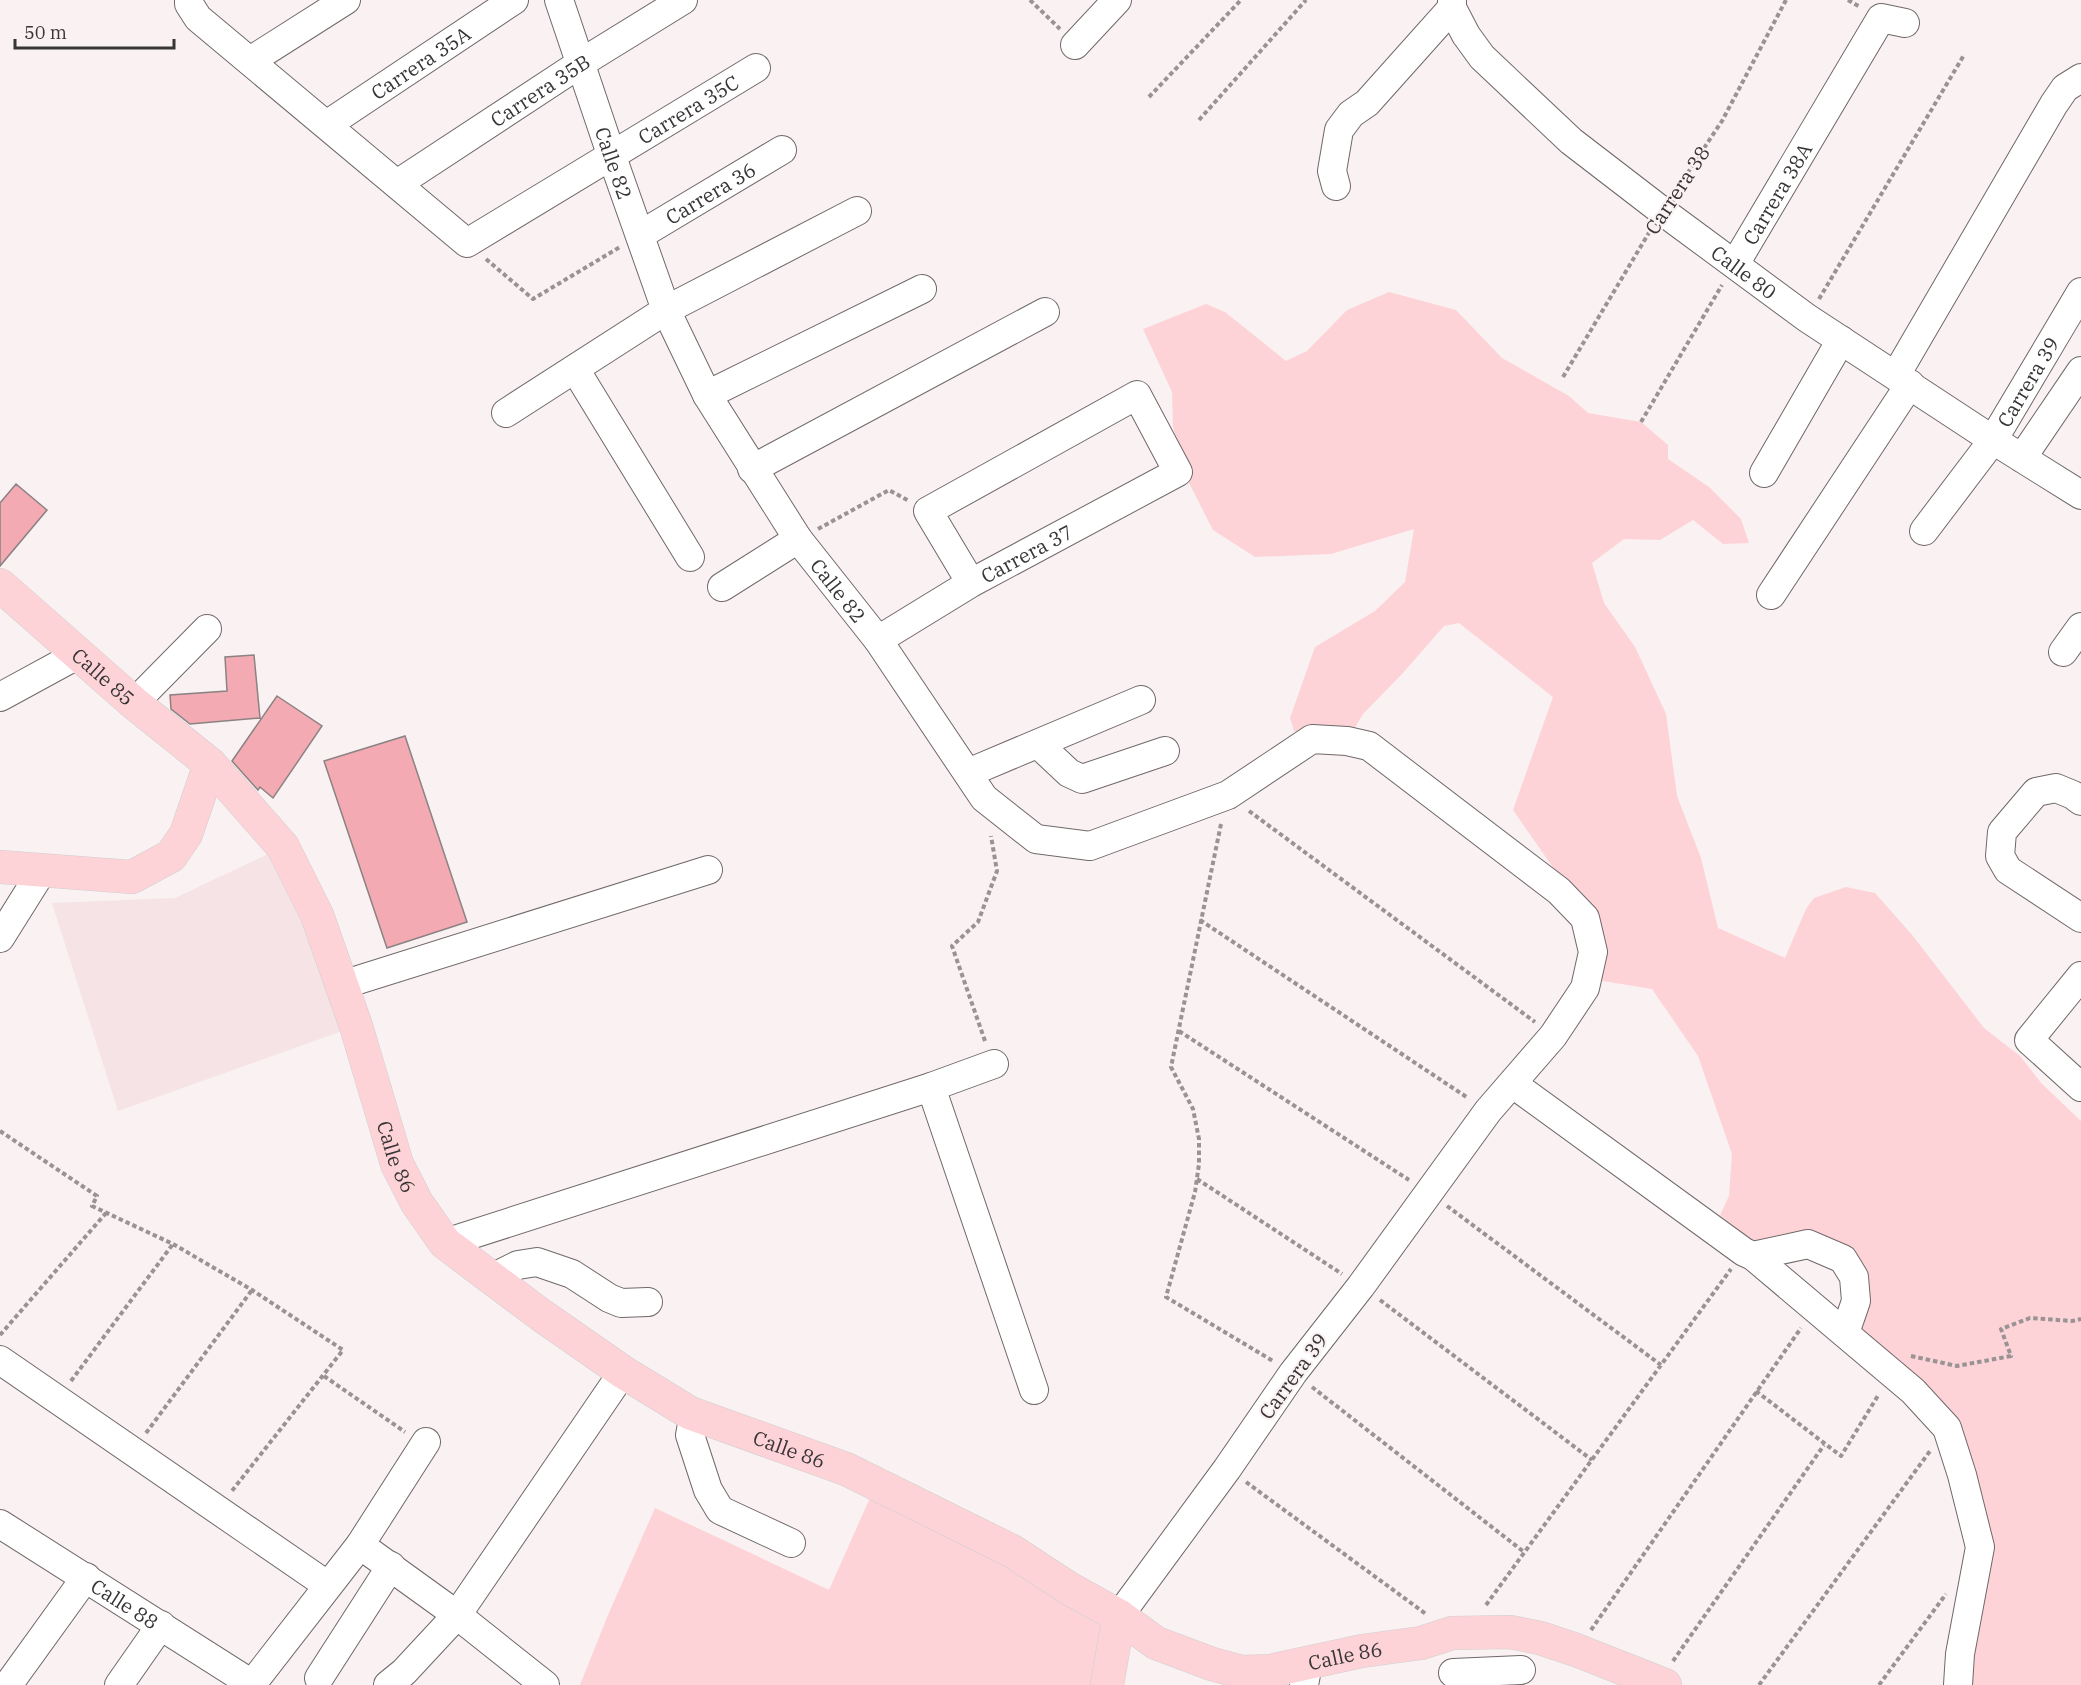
<svg xmlns="http://www.w3.org/2000/svg" width="2081" height="1685" font-family="'IBM Plex Serif',serif">
  <style>
    .built { fill: #f5e3e5 }
    .green { fill: #fdd3d7 }
    .building { fill: #f4aab2; stroke: #8a8283; stroke-width: 1.5 }
    .lines { fill: none; stroke-linecap: round; stroke-linejoin: round }
    .minor-casing { stroke: #706869; stroke-width: 30 }
    .major-casing { stroke: #cfcfcf; stroke-width: 34 }
    .path { stroke: #999394; stroke-width: 4; stroke-dasharray: 4.5 3; stroke-linecap: butt }
    .minor { stroke: #fff; stroke-width: 28 }
    .major { stroke: #fdd3d8; stroke-width: 33 }
    .labels { text-anchor: middle; dominant-baseline: central; stroke-width: 4.5; stroke-linejoin: round; paint-order: stroke }
    .street-label { font-size: 20px; fill: #383535; stroke: #faf1f2 }
  </style>
  <rect width="100%" height="100%" fill="#faf1f2"/>
  <!-- built -->
  <path class="built" d="M283,847l73,179 -238,85 -66,-208 123,-5z"/>
  <!-- green -->
  <path class="green" d="M1389,292l67,18 46,48 67,38 19,17 53,9 27,23v14l41,28 32,32 8,24 -26,1 -30,-24 -33,20 -36,-1 -32,24 12,40 31,44 31,67 11,82 24,62 17,70 67,30 21,-49 8,-11 32,-11 29,6 38,43 71,92 36,28 22,28 39,37v564h-120l19,-138 -19,-113 -116,-101 19,-59 -109,-31 -35,-28 9,-19 3,-42 -34,-98 -46,-67 -55,-9 1,-48 -85,-122 40,-113 -94,-74 -15,3 -42,48 -39,40 -16,27 -53,-10 -4,-13 25,-71 60,-36 30,-29 9,-53 -83,25 -76,3 -42,-27 -25,-49 -15,-54 -1,-35 -29,-63 63,-25 19,8 61,49 21,-10 40,-41z
    M873,1491l241,131 -16,63h-518l28,-70 47,-107 174,82z"/>
  <!-- building -->
  <path class="building" d="M16,484l31,26 -47,56v-63z
    M254,655l6,63 -70,6 -19,-15 -1,-14 57,-4 -2,-34z
    M277,696l45,30 -49,72 -13,-11 -2,3 -26,-29z
    M405,736l62,186 -80,26 -63,-187z"/>
  <g class="lines">
    <!-- minor casing -->
    <g class="minor-casing">
      <g id="minor">
        <path id="s1" d="M189,0v4l9,14 269,225 289,-175"/>
        <path id="s2" d="M559,0l52,154 55,156 41,85 91,144 80,101 106,158 52,41 54,7 138,-51 84,-56 35,2 22,5 190,145 26,27 8,34 -8,36 -32,48 -65,75 -127,175 -68,87 -66,96 -108,147"/>
        <path id="s3" d="M1452,0v8l14,27 16,22 89,84 91,70 145,107 186,122 88,55"/>
        <path d="M1075,45l42,-45"/>
        <path d="M250,61l96,-61"/>
        <path id="s4" d="M328,124l186,-124"/>
        <path id="s5" d="M397,184l184,-121 102,-63"/>
        <path d="M1336,186l-4,-15 7,-41 12,-16 16,-11 85,-95"/>
        <path id="s6" d="M640,235l142,-85"/>
        <path id="s7" d="M1735,264l146,-246 24,5"/>
        <path d="M575,369l115,188"/>
        <path d="M1896,375l158,-271 11,-16 16,-10"/>
        <path d="M707,395l215,-106"/>
        <path d="M506,413l160,-103 191,-99"/>
        <path d="M2022,458l59,-87"/>
        <path d="M752,469l293,-157"/>
        <path d="M1764,473l77,-133"/>
        <path id="s8" d="M1924,531l69,-91 88,-148"/>
        <path d="M722,587l76,-48"/>
        <path d="M1771,595l139,-211"/>
        <path id="s9" d="M878,640l93,-57 207,-111 -41,-77 -209,116 43,72"/>
        <path d="M2063,652l18,-25"/>
        <path d="M0,697l79,-43"/>
        <path d="M134,703l73,-74"/>
        <path d="M1038,744l31,29 13,6 83,-28"/>
        <path d="M968,773l173,-73"/>
        <path d="M2081,801l-8,-6 -17,-7 -20,4 -34,40 -2,24 8,14 73,48"/>
        <path d="M0,938l42,-67"/>
        <path d="M2081,976l-52,64 52,47"/>
        <path d="M342,985l366,-115"/>
        <path d="M1513,1084l231,168 9,4 160,135 34,37 15,47 18,72 -20,107 -2,31"/>
        <path d="M931,1087l103,303"/>
        <path d="M445,1243l486,-156 63,-23"/>
        <path d="M1753,1256l55,-12 35,15 11,18 2,24 -11,32"/>
        <path d="M492,1278l26,-13 19,-3 35,12 37,24 12,5 27,-1"/>
        <path d="M0,1360l327,225"/>
        <path d="M694,1414l-4,21 18,55 12,20 71,33"/>
        <path id="s10" d="M0,1524l252,160 108,-139 66,-103"/>
        <path d="M360,1545l97,70 88,70"/>
        <path d="M1453,1673l68,-3"/>
        <path d="M319,1678l72,-112"/>
        <path d="M8,1685l78,-108"/>
        <path d="M119,1685l42,-60"/>
        <path d="M388,1685l16,-13 53,-57 166,-243"/>
        <path d="M1304,1685l4,-21"/>
      </g>
    </g>
    <!-- major casing -->
    <g class="major-casing">
      <g id="major">
        <path id="s11" d="M0,585l134,118 76,61 73,83 34,68 39,111 41,138 20,39 28,40 96,72 82,57 67,41 156,56 166,82 58,38 49,27 37,27 56,21 29,8 29,-1 92,-20 59,-8 31,-10 58,-1 30,6 36,12 89,35"/>
        <path d="M0,867l132,10 39,-21 15,-22 24,-70"/>
        <path d="M1107,1685l12,-69"/>
      </g>
    </g>
    <!-- path -->
    <path class="path" d="M1030,0l30,29
      M1848,0l12,7
      M1149,97l92,-97
      M1199,120l107,-120
      M1675,192l47,-71 64,-121
      M486,259l47,40 87,-52
      M1819,299l145,-244
      M1563,377l87,-146
      M1641,422l81,-137
      M818,529l71,-39 20,11
      M1249,811l286,211
      M1221,824l-50,243 22,42 6,30v25l-4,28 -29,105 107,64
      M1200,920l268,178
      M1179,1031l230,149
      M985,1041l-33,-95 26,-24 19,-51 -6,-35
      M0,1131l97,65 -5,10 81,38 79,46 91,60 -112,142
      M1197,1179l145,95
      M1447,1206l214,159
      M1380,1300l212,160
      M0,1335l106,-122
      M1911,1356l46,10 54,-10 -10,-27 29,-11 42,3 9,-2
      M324,1376l81,56
      M71,1381l102,-137
      M1312,1387l212,165
      M1756,1391l85,65 38,-62
      M146,1433l106,-143
      M1246,1482l180,132
      M1486,1605l245,-336
      M1591,1630l210,-302
      M1673,1661l151,-216
      M1759,1685l171,-234
      M1879,1685l67,-91"/>
    <!-- minor -->
    <use href="#minor" class="minor"/>
    <!-- major -->
    <use href="#major" class="major"/>
  </g>
  <g class="labels">
    <!-- street labels -->
    <g class="street-label">
      <text stroke="none"><textPath href="#s4" startOffset="111">Carrera 35A</textPath></text>
      <text stroke="none"><textPath href="#s5" startOffset="171">Carrera 35B</textPath></text>
      <text stroke="none"><textPath href="#s1" startOffset="630">Carrera 35C</textPath></text>
      <text stroke="none"><textPath href="#s2" startOffset="172">Calle 82</textPath></text>
      <text transform="translate(1677 190) rotate(-57)">Carrera 38</text>
      <text stroke="none"><textPath href="#s6" startOffset="82">Carrera 36</textPath></text>
      <text stroke="none"><textPath href="#s7" startOffset="82">Carrera 38A</textPath></text>
      <text stroke="none"><textPath href="#s3" startOffset="405">Calle 80</textPath></text>
      <text stroke="none"><textPath href="#s8" startOffset="182">Carrera 39</textPath></text>
      <text stroke="none"><textPath href="#s9" startOffset="172">Carrera 37</textPath></text>
      <text stroke="none"><textPath href="#s2" startOffset="658">Calle 82</textPath></text>
      <text stroke="none"><textPath href="#s11" startOffset="138">Calle 85</textPath></text>
      <text stroke="none"><textPath href="#s11" startOffset="717">Calle 86</textPath></text>
      <text transform="translate(1293 1376) rotate(-54)">Carrera 39</text>
      <text stroke="none"><textPath href="#s11" startOffset="1221">Calle 86</textPath></text>
      <text stroke="none"><textPath href="#s10" startOffset="148">Calle 88</textPath></text>
      <text stroke="none"><textPath href="#s11" startOffset="1833">Calle 86</textPath></text>
    </g>
  </g>
  <!-- scale -->
  <path d="M15 39v9h159v-9" fill="none" stroke="#383535" stroke-width="3"/>
  <text x="24" y="39" font-size="18" fill="#383535" stroke="#faf1f2" stroke-width="4.5" paint-order="stroke">50 m</text>
</svg>
